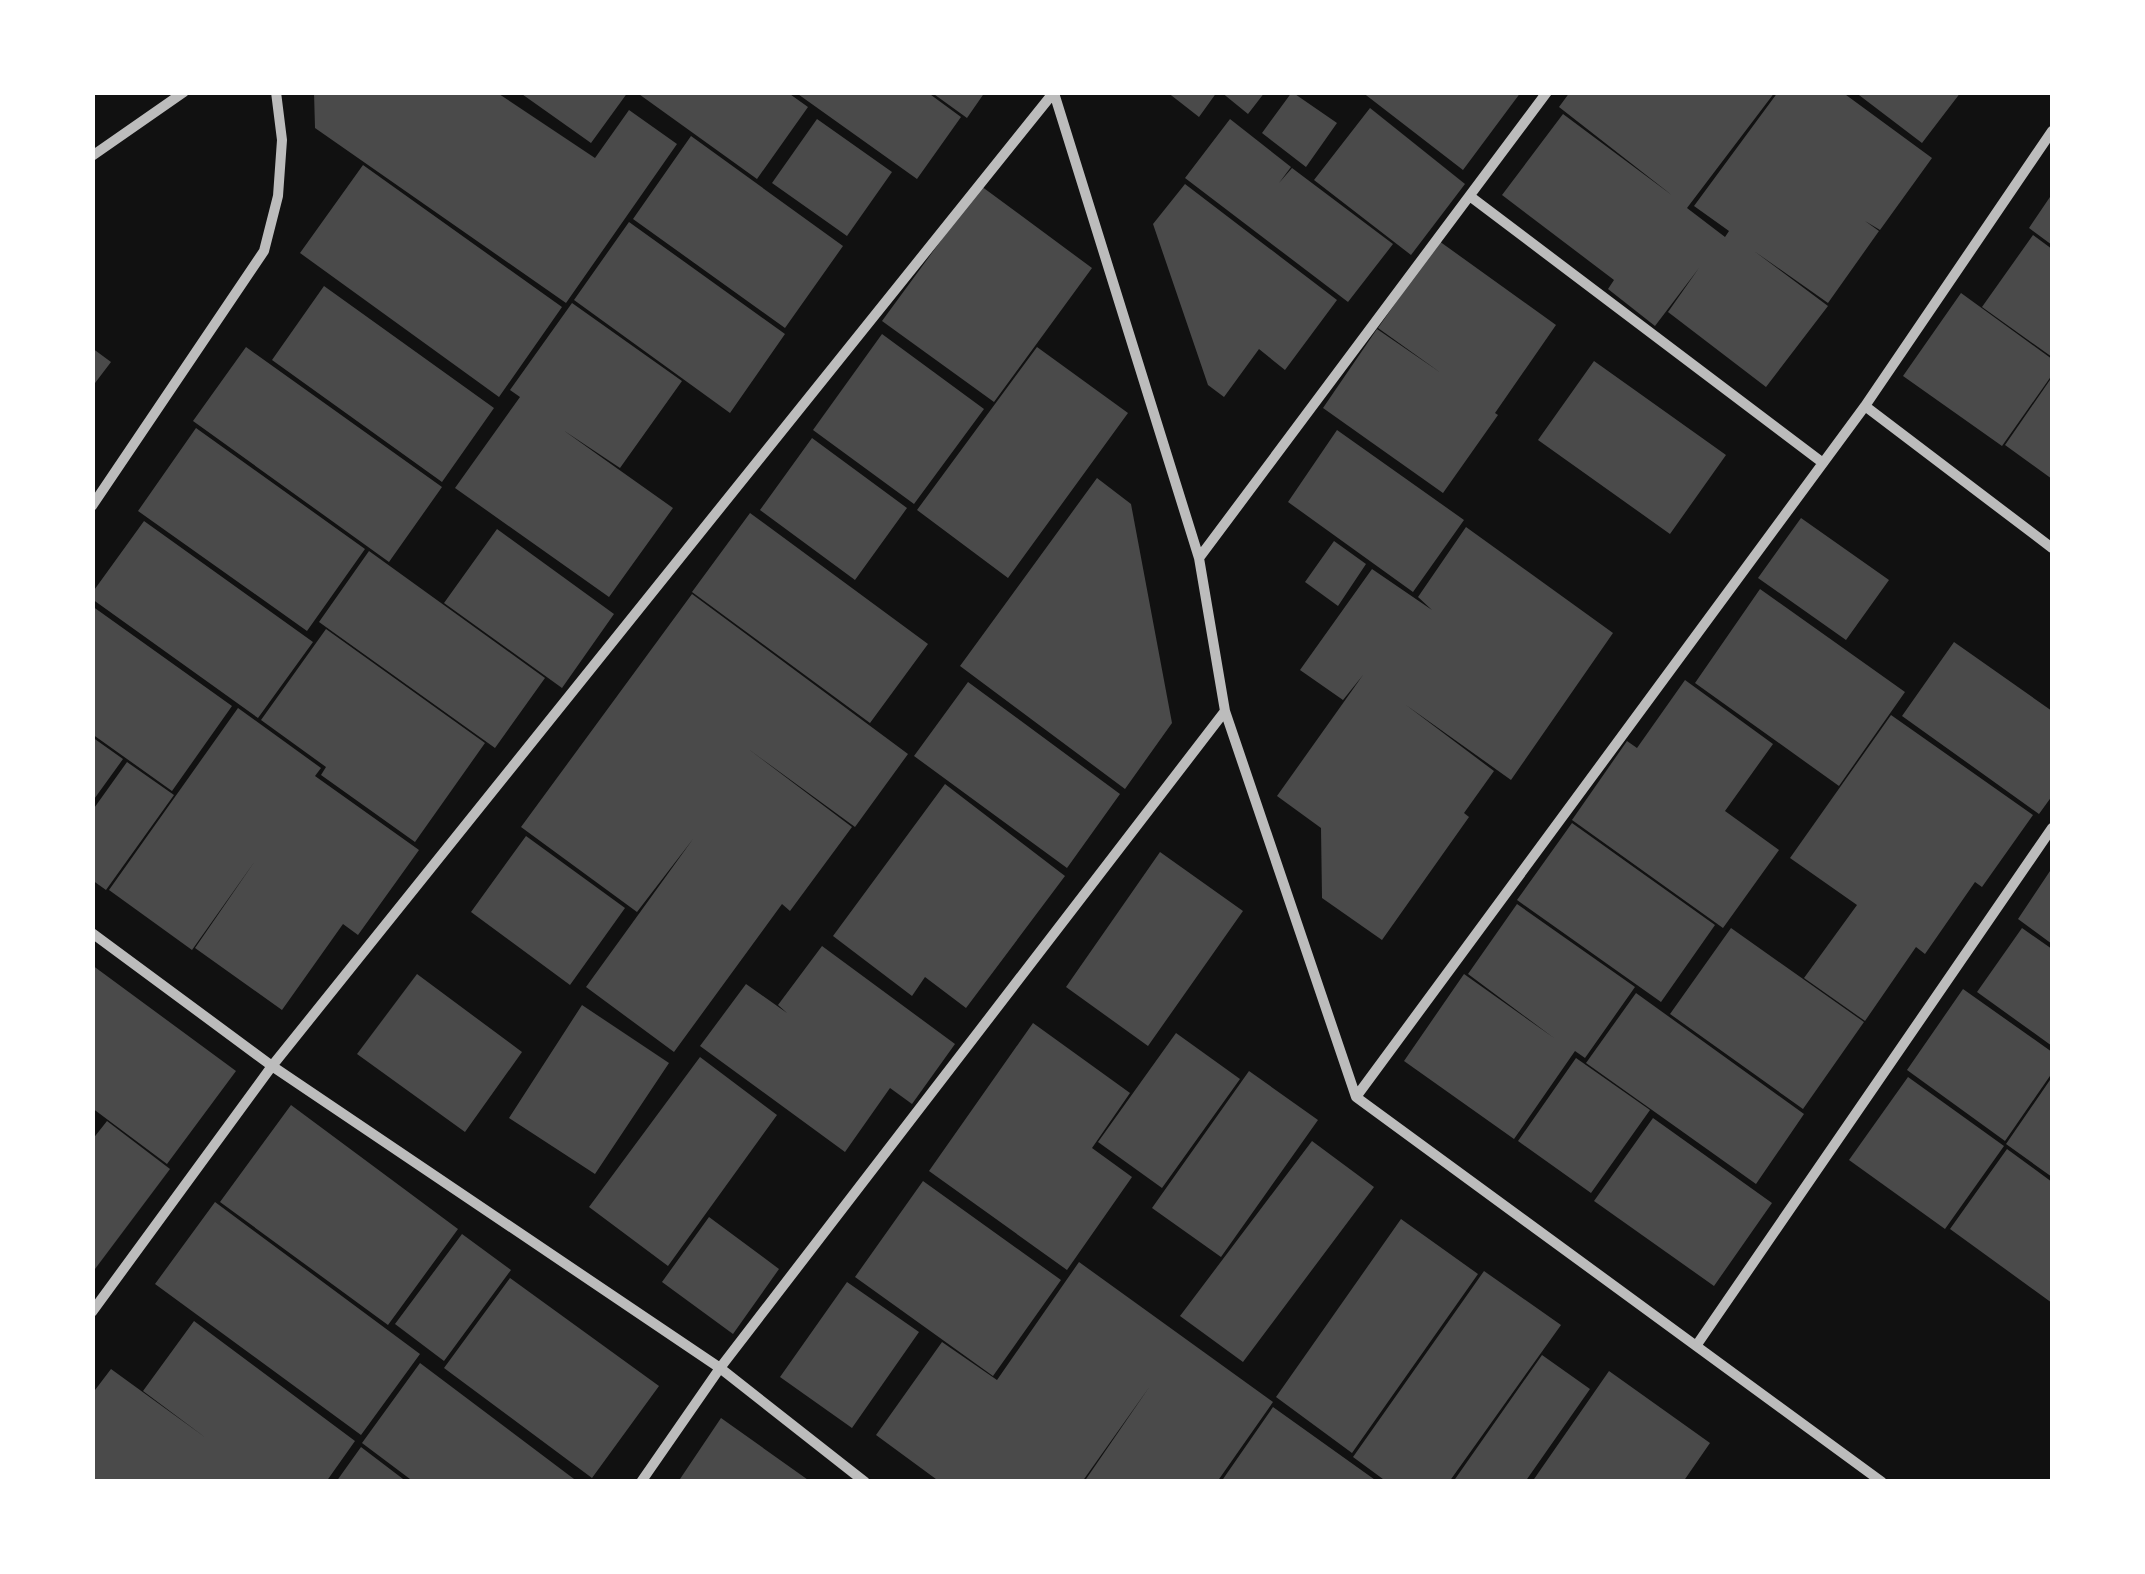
<svg xmlns="http://www.w3.org/2000/svg" width="2145" height="1574" font-family="'Fira Sans Condensed',sans-serif">
  <style>
    .building { fill: #4a4a4a }
    .lines { fill: none; stroke-linecap: round; stroke-linejoin: round }
    .minor { stroke: #bcbcbc; stroke-width: 10 }
  </style>
  <rect width="100%" height="100%" fill="#111"/>
  <!-- building -->
  <path class="building" d="M314,92h182l99,66 34,-48 48,34 -111,159 -251,-175z
    M519,92h109l-37,51z
    M636,92h151l21,15 -51,72z
    M795,92h132l34,25 -44,62z
    M931,92h54l-18,26z
    M1167,92h50l-18,25z
    M1221,92h44l-17,22z
    M1292,92l45,31 -31,44 -44,-34z
    M1362,92h159l-58,78z
    M1570,92h205l-88,116 38,29 4,-6 -35,-25 84,-114h64l90,66 -52,72 -15,-9 14,10 -51,72 -74,-52 74,55 -62,81 -98,-75 31,-44 -44,58 -47,-37 6,-9 -112,-85 61,-81 110,82 -114,-89z
    M1855,92h106l-39,51z
    M1370,108l95,76 -54,71 -97,-75z
    M817,119l75,53 -45,64 -75,-53z
    M1230,119l61,48 -12,16 13,-15 101,76 -45,58 -163,-124z
    M691,136l152,110 -58,82 -152,-109z
    M363,165l199,142 -63,90 -199,-144z
    M1185,184l152,116 -52,70 -26,-21 -35,48 -16,-12 -55,-161z
    M981,186l111,82 -98,134 -112,-81z
    M2052,194v51l-23,-17z
    M629,222l156,112 -55,79 -156,-113z
    M2033,235l19,14v108l-70,-50z
    M1439,241l117,84 -61,88 3,2 -55,78 -120,-85 54,-79 64,44 -63,-45z
    M324,286l170,122 -52,74 -170,-122z
    M1961,293l91,66v16l-50,71 -99,-70z
    M572,303l110,78 -62,87 -57,-38 110,78 -64,89 -154,-109 65,-91 -10,-7z
    M882,334l102,75 -70,95 -101,-74z
    M246,347l196,140 -53,75 -196,-141z
    M1037,347l91,66 -120,165 -91,-68z
    M92,348l19,14 -19,25z
    M1594,361l132,94 -56,79 -132,-94z
    M2052,377v102l-47,-34z
    M196,428l169,121 -58,82 -169,-120z
    M1337,430l127,90 -51,72 -125,-90z
    M812,438l95,70 -52,72 -95,-70z
    M1097,478l34,26 41,219 -47,66 -165,-123z
    M750,513l178,131 -58,79 -178,-131z
    M1801,518l88,62 -43,60 -88,-62z
    M144,521l169,121 -55,76 -166,-119v-6z
    M1466,527l147,106 -102,147 -105,-75 88,66 -30,42 5,4 -87,123 -60,-42 -1,-70 -44,-32 86,-121 -20,25 -43,-30 72,-101 60,41 -14,-13z
    M497,529l117,85 -52,74 -118,-85z
    M1334,541l32,23 -28,42 -33,-24z
    M369,551l176,127 -50,70 -176,-126z
    M1760,589l145,103 -66,94 -144,-103z
    M692,594l216,160 -53,73 -108,-79 105,79 -62,84 -8,-7 -108,148 -88,-65 107,-148 -56,73 -116,-85z
    M92,606l140,100 -60,85 -80,-57z
    M326,629l159,114 -70,99 -94,-67 5,-8 -65,-47z
    M1954,642l98,69v85l-13,18 -137,-98z
    M1685,680l88,64 -48,67 54,39 -56,78 -151,-108 55,-79 10,7z
    M968,682l152,112 -53,74 -153,-112z
    M238,708l83,60 -6,8 104,74 -61,85 -15,-11 -61,86 -87,-62 60,-87 -63,89 -83,-60z
    M1891,715l142,100 -51,72 -7,-5 -50,72 -9,-7 -51,74 -61,-43 53,-73 -67,-47z
    M92,737l31,22 -31,43z
    M127,762l47,33 -68,95 -14,-10v-69z
    M945,784l120,92 -99,132 -41,-31 -13,19 -79,-60z
    M1572,823l143,102 -54,77 -144,-102z
    M526,836l99,72 -55,77 -99,-73z
    M1160,852l83,59 -95,135 -82,-59z
    M2052,868v76l-34,-25z
    M1517,904l118,83 -50,71 -10,-7 -61,88 -110,-78 60,-87 90,64 -86,-64z
    M1731,928l133,94 -61,87 -133,-95z
    M2022,928l30,21v97l-75,-54z
    M822,946l133,98 -43,60 -22,-16 -45,64 -145,-106 46,-62 41,29 -9,-8z
    M92,965l144,106 -69,93 -75,-56z
    M417,974l105,78 -57,80 -108,-78z
    M1963,989l89,63v21l-47,68 -98,-71z
    M1636,993l168,121 -48,70 -170,-121z
    M582,1005l87,58 -74,111 -86,-56z
    M1033,1023l97,70 -38,55 40,29 -65,93 -138,-99z
    M1176,1033l64,46 -78,109 -64,-46z
    M700,1057l77,58 -109,151 -79,-59z
    M1576,1058l74,52 -59,83 -73,-52z
    M1249,1071l69,49 -97,137 -69,-49z
    M1908,1077l96,69 -59,83 -96,-69z
    M2052,1077v100l-46,-33z
    M291,1105l167,124 -70,96 -168,-123z
    M1653,1118l119,85 -58,83 -120,-85z
    M107,1121l63,48 -78,104v-133z
    M1312,1141l62,46 -131,175 -63,-46z
    M2007,1149l45,33v121l-102,-74z
    M923,1181l138,99 -68,96 -138,-99z
    M215,1202l205,152 -59,81 -206,-151z
    M709,1217l70,52 -46,65 -71,-52z
    M1401,1219l77,55 -126,179 -76,-56z
    M462,1234l49,36 -67,91 -49,-37z
    M1079,1262l194,140 -56,80h-133l66,-96 -68,96h-142l-64,-47 66,-93 55,38z
    M1484,1271l77,54 -112,157h-62l-34,-25z
    M510,1278l149,108 -67,92 -148,-110z
    M847,1282l72,50 -67,96 -72,-51z
    M194,1321l161,120 -29,41h-234v-88l19,-25 95,69 -63,-47z
    M1542,1355l48,34 -65,93h-72z
    M420,1363l158,119h-164l-52,-39z
    M1609,1371l101,72 -27,39h-151z
    M1273,1407l105,75h-157z
    M721,1418l90,64h-133z
    M361,1447l46,35h-71z"/>
  <g class="lines">
    <!-- minor -->
    <path class="minor" d="M1054,93l145,465 26,153 131,386 526,385
      M92,156l92,-64
      M1471,197l352,266
      M1865,406l187,142
      M92,506l172,-255 14,-55 4,-56 -6,-48
      M1199,558l348,-466
      M92,933l180,133 448,302 145,114
      M1356,1097l509,-691 187,-275
      M92,1312l180,-246 782,-974
      M1696,1346l356,-518
      M641,1482l79,-114 505,-657"/>
  </g>
  <!-- border -->
  <rect width="2145" height="1574" fill="none" stroke="#ffffff" stroke-width="190"/>
</svg>
